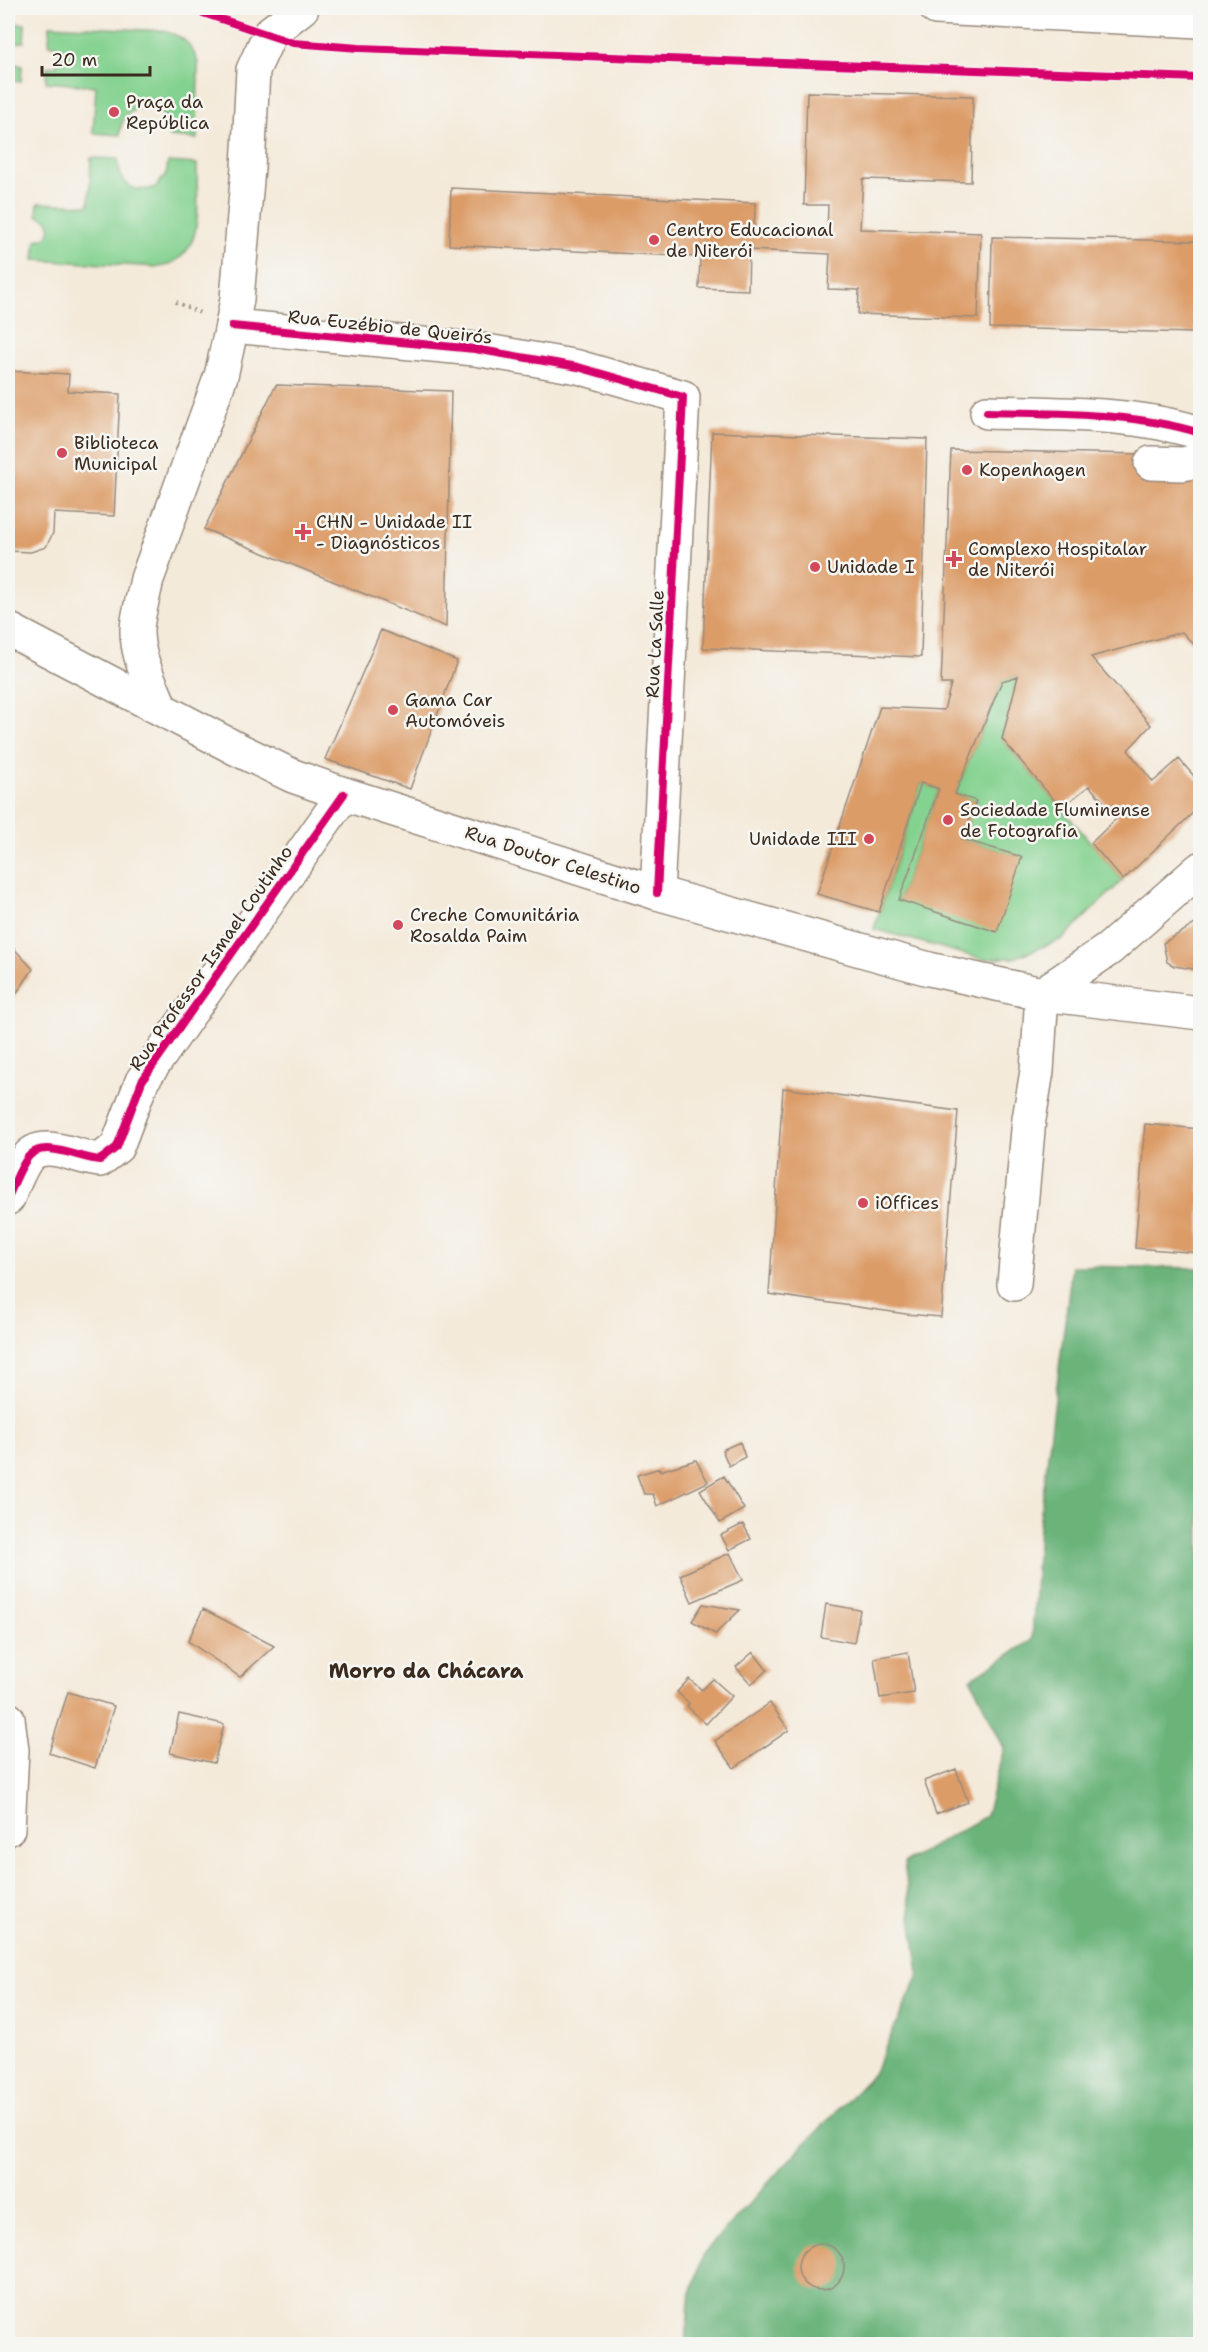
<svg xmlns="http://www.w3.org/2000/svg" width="1208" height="2352" font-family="'Shantell Sans',sans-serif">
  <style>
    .green { fill: #84d290; stroke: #607e57; stroke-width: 1.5 }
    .forest { fill: #6bb47a; stroke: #536f4c; stroke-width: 1.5 }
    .building { fill: #dc9c68 }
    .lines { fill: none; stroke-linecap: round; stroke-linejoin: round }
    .minor-casing { stroke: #988a7c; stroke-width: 36 }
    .major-casing { stroke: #988a7c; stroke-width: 36 }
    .path { stroke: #988a7c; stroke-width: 4; stroke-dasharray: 1.5 4.5; stroke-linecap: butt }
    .minor { stroke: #fff; stroke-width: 33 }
    .major { stroke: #fff; stroke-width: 33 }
    .cycleway-casing { stroke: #f6f6f2; stroke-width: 11 }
    .cycleway { stroke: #d6006c; stroke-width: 8 }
    .poi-dot { fill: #d1495b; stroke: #f6f6f2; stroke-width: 2 }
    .labels { text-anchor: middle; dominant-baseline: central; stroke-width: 5; stroke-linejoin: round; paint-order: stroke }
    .poi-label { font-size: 18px; fill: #3b2a1e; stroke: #f6f6f2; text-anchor: start }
    .street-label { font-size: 18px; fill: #3b2a1e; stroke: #f6f6f2 }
    .neighbourhood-label { font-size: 20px; font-weight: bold; fill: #3b2a1e; stroke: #f6f6f2 }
  </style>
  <rect width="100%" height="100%" fill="#f6f6f2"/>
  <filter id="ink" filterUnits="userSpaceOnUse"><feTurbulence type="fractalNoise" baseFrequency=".0167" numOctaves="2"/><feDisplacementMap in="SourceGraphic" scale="12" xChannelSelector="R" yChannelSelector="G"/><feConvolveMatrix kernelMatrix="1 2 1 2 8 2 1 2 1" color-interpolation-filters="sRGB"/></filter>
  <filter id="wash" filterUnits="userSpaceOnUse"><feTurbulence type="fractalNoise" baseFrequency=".008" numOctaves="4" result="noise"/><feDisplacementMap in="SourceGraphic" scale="24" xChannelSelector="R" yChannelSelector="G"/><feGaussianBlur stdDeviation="1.35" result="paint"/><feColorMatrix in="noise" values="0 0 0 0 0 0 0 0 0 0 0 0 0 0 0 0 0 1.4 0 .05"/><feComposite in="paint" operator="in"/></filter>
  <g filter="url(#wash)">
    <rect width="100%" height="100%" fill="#f4eada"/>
    <!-- green -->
    <path class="green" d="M8,23l17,1 -1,18 -9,1 -7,10 4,10 10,3 -1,15 -13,-1z
      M50,25l114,6c19,5 28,13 34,32l-1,76 -28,-2c4,-38 -49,-40 -49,-2l-27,-2 3,-47 -50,-4 1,-15 9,-1 5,-10 -5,-11 -7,-1z
      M91,158l27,1c0,24 15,36 38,28l10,-13 2,-12 29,2c-1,39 11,92 -37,103l-126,-7 2,-20 10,-2 5,-10 -3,-8 -11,-5 1,-12 51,2z
      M1018,676l-16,63 121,141 -61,59 -48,19 -32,1 -108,-30 47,-146 18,6 -40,111 122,-43 -59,-18 14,-38 -21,-7 47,-113z"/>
    <!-- forest -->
    <path class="forest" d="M1072,1266l128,2v1076h-514l3,-45 15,-46 87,-95 82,-84 46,-99 -15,-112 82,-47 18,-68 -33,-69 61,-39 7,-114z"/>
    <g id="blocks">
      <!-- building -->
      <path class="building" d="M807,92l166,4 -2,86 -108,-3 -3,50 121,4 -3,85 -120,-4 1,-24 -31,-1 2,-35 -81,-4 -1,40 -49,-2 1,-31 -251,-12 2,-57 304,15 -1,29 73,3 1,-30h-24z
        M992,237l206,4 -2,92 -206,-5z
        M8,371l61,3 -1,17 52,3 -6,122 -60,-3 -1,20 -7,14 -15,5 -23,-1z
        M276,385l175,6 -5,236 -242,-98z
        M712,432l215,7 -6,218 -218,-9z
        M951,450l189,4 60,18v179l-18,-19 -91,25 60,68 -23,25 25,32 26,-23 21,24v23l-77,74 -32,-37 27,-26 -29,-31 -28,22 -59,-69 16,-63 -16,5 -47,113 21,7 -14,38 60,18 -25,75 -98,-32 40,-111 -18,-6 -42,129 -62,-18 63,-187 64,3 7,-26h-10z
        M381,630l76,31 -47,128 -85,-30z
        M1200,921v49l-26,-4 -7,-4 -4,-19z
        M8,942l25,27 -25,37z
        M783,1088l175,23 -17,206 -35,-3 -137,-20z
        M1145,1124l55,5v124l-65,-5z
        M740,1442l5,15 -16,9 -7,-16z
        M696,1460l12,22 -51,24 -4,-12h-9l-7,-19 23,-7v3z
        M724,1476l20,33 -24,14 -20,-33z
        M743,1524l8,15 -22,11 -8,-15z
        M730,1553l13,27 -51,22 -12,-27z
        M703,1604l37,6 -25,24 -23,-13z
        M826,1604l34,6 -6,33 -33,-6z
        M203,1609l71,37 -34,31 -52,-36z
        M753,1652l14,18 -16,14 -15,-17z
        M908,1652l6,41 -34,5 -6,-40z
        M689,1679l13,11 11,-11 19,17 -26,28 -19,-18 2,-3 -12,-11z
        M68,1692l46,14 -19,62 -46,-15z
        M770,1703l19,27 -55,38 -19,-27z
        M179,1714l45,10 -10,39 -44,-10z
        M956,1769l12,33 -32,12 -12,-33z
        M798 2267a23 23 0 1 1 46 0a23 23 0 1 1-46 0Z"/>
    </g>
  </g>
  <g filter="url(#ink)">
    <use href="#blocks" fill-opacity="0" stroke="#988a7c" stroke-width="1.5"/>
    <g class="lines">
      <!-- minor casing -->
      <g class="minor-casing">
        <path id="minor" d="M232,326l243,23 103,18 105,30 -26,496
          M987,412c70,2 146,0 213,21
          M1151,463l32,1 17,-4
          M8,1198c5,-12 10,-26 18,-38 15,-24 52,-1 74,0l17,-13 25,-66 202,-287
          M1014,1284l15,-165 8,-48 5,-77 67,-45 91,-80
          M8,1719l4,31 -4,79"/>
      </g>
      <!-- major casing -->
      <g class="major-casing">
        <path id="major" d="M936,8l264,13
          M8,629l229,120 56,27 51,18 313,99 272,76 113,25 158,19
          M161,709c-9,-24 -25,-53 -24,-80 1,-16 7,-34 10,-50l74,-203 11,-50 5,-27 11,-131 5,-98 17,-37 32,-25"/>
      </g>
      <!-- path -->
      <path class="path" d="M176,302l24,11"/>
      <!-- minor -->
      <use href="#minor" class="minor"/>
      <!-- major -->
      <use href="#major" class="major"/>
      <!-- cycleway casing -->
      <g class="cycleway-casing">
        <path id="cycleway" d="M172,8h16l105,35 66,5 841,30
          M232,326l243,23 103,18 105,30 -26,496
          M987,412c70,2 146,0 213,21
          M8,1198c5,-12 10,-26 18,-38 15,-24 52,-1 74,0l17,-13 25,-66 202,-287"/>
      </g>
      <!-- cycleway -->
      <use href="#cycleway" class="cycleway"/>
    </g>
  </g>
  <!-- markers -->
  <g class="poi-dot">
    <circle cx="114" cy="112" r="6"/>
    <circle cx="654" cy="240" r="6"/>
    <circle cx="62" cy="453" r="6"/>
    <circle cx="967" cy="470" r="6"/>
    <path d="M300 523h6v6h6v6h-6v6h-6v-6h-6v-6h6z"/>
    <path d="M951 550h6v6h6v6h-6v6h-6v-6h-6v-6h6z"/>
    <circle cx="815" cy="567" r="6"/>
    <circle cx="393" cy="710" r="6"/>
    <circle cx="948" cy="820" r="6"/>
    <circle cx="869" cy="839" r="6"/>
    <circle cx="398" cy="925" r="6"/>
    <circle cx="863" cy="1203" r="6"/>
  </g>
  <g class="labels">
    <!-- poi labels -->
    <g class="poi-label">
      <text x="126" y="102">Praça da<tspan x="126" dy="21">República</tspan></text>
      <text x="666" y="230">Centro Educacional<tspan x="666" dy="21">de Niterói</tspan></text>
      <text x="74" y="443">Biblioteca<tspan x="74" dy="21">Municipal</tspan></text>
      <text x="979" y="470">Kopenhagen</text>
      <text x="316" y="522">CHN - Unidade II<tspan x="316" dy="21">- Diagnósticos</tspan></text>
      <text x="968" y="549">Complexo Hospitalar<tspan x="968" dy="21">de Niterói</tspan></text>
      <text x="827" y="567">Unidade I</text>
      <text x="405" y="700">Gama Car<tspan x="405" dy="21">Automóveis</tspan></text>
      <text x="960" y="810">Sociedade Fluminense<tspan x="960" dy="21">de Fotografia</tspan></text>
      <text x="857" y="839" text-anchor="end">Unidade III</text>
      <text x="410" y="915">Creche Comunitária<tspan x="410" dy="21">Rosalda Paim</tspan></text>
      <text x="875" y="1203">iOffices</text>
    </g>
    <!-- street labels -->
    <g class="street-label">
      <text transform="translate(390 327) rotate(6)">Rua Euzébio de Queirós</text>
      <text transform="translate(655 644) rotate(-87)">Rua La Salle</text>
      <text transform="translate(553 860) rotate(18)">Rua Doutor Celestino</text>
      <text transform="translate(211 958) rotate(-55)">Rua Professor Ismael Coutinho</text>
    </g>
    <!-- neighbourhood labels -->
    <g class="neighbourhood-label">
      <text x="426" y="1671">Morro da Chácara</text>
    </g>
  </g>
  <!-- margin -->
  <rect width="1208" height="2352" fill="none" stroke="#f6f6f2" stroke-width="30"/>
  <!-- scale -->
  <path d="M42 66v9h108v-9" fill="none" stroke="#3b2a1e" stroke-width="3"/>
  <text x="51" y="66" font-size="18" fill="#3b2a1e" stroke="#f6f6f2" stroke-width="4.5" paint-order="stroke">20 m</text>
</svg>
